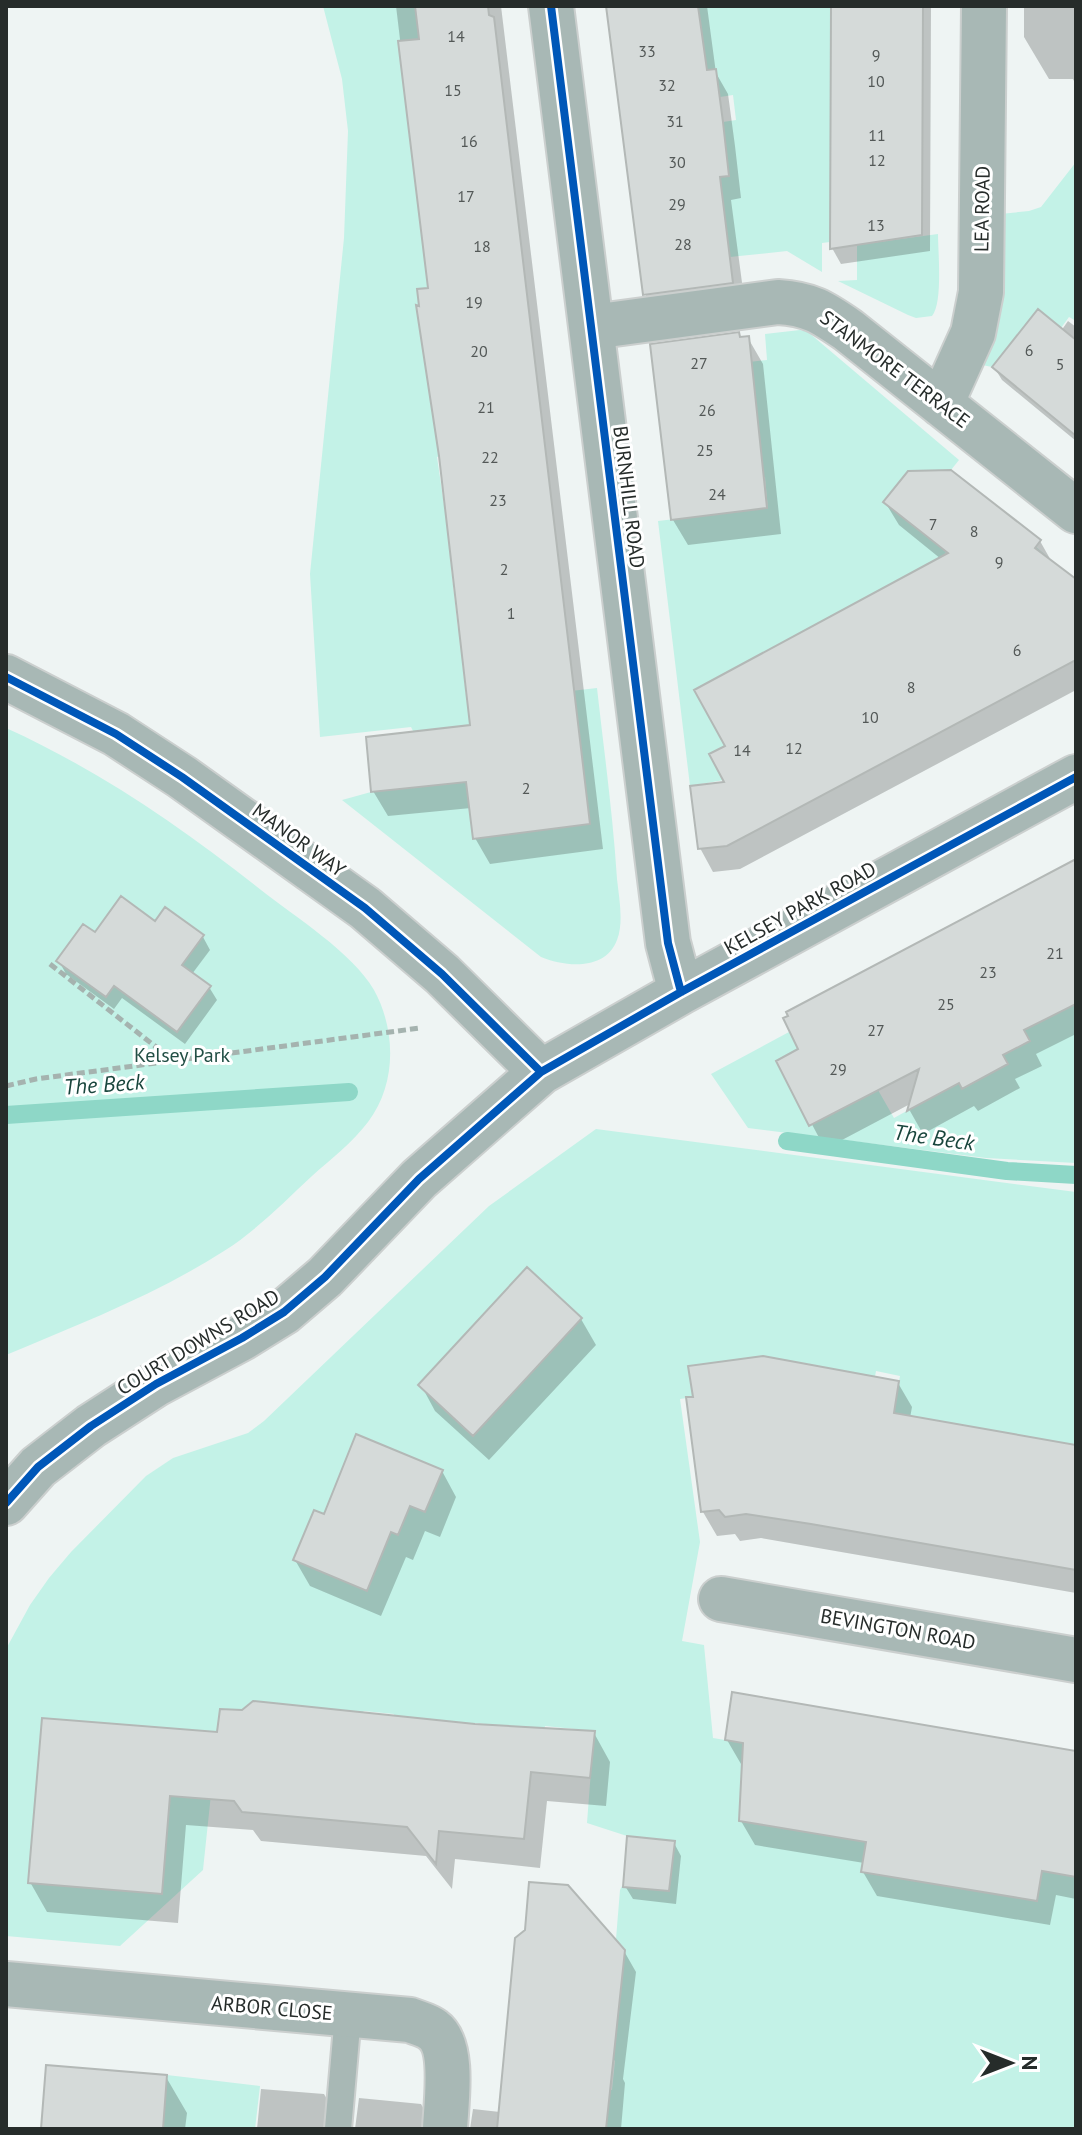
<svg xmlns="http://www.w3.org/2000/svg" width="1082" height="2135" font-family="'PT Sans',sans-serif">
  <style>
    .green { fill: #c3f2e7 }
    .shadow { fill: #0003 }
    .lines { fill: none; stroke-linecap: round; stroke-linejoin: round }
    .stream { stroke: #8ed7c7; stroke-width: 18 }
    .building { fill: #d5dad9; stroke: #b3b8b6; stroke-width: 2 }
    .lane-casing { stroke: #cbcfce; stroke-width: 30 }
    .street-casing { stroke: #cbcfce; stroke-width: 48 }
    .path { stroke: #a5b3af; stroke-width: 5; stroke-dasharray: 8 4; stroke-linecap: butt }
    .lane { stroke: #a8b8b5; stroke-width: 26 }
    .street { stroke: #a8b8b5; stroke-width: 44 }
    .cycleway-casing { stroke: #fff; stroke-width: 13 }
    .cycleway { stroke: #0057b8; stroke-width: 8 }
    .labels { text-anchor: middle; dominant-baseline: central; stroke-width: 6; stroke-linejoin: round; paint-order: stroke }
    .number-label { font-size: 16px; fill: #535857 }
    .street-label { font-size: 20px; fill: #262c2a; stroke: #fff }
    .park-label { font-size: 20px; fill: #224f45; stroke: #fff }
    .water-label { font-size: 22px; font-style: italic; fill: #18453c; stroke: #fff }
  </style>
  <rect width="100%" height="100%" fill="#eef4f3"/>
  <!-- green -->
  <path class="green" d="M323,6h92l4,33 -21,2 29,234 1,13 -11,1 57,162 -37,6 9,61 36,-5 5,50 -36,4 7,62 36,-4 4,31 -36,5 5,42 130,-15c7,63 16,127 20,191 2,19 7,43 0,61 -12,31 -51,27 -76,17l-199,-157 29,-8 48,-5 -6,-56 -2,-4 -91,10 -10,-163 34,-336 4,-107 -6,-52z
    M698,6h133l22,36h-23v50h22l-22,150 -8,1v29l-35,-21 -57,6 -10,-80 9,-1 -6,-54 13,-2 -3,-25 -13,2 -4,-28 -31,4 17,-34z
    M1076,162v159l-7,-4 -8,11 -24,-18 -45,57 -10,-2 18,-151 29,-3 12,-4z
    M938,234c0,18 5,69 -6,82l-16,2 -8,-3 -70,-34 19,-1v-35z
    M800,330l8,2 151,128 -8,10 -43,1 -25,31 63,50 -12,16 66,25 36,-46 25,21 -22,29 -140,53 -29,-55 -59,32 28,54 -56,31 -30,-54 -59,32 31,56 -16,8 15,26 -34,6 -32,-265 110,-13 -3,-31 -27,4 -15,-116 44,-5 -2,-26z
    M6,728c91,41 177,100 255,162 33,26 92,63 113,100 22,40 23,94 -6,132 -15,20 -37,37 -56,54 -28,26 -56,55 -88,75 -67,43 -144,73 -218,104z
    M902,975l61,114 45,-25 -18,-32 40,9 -12,-24 58,-13v159l-90,-5 -238,-30 -37,-54 78,-42 10,17 -23,13 33,64 69,-36 16,28 45,-25z
    M596,1129l480,63v253l-183,-31 7,-38 -24,-5 -7,38 -35,-6 6,-33 -41,-8 -59,-3 -51,7 4,31 -13,2 20,143 -18,99 22,4 9,93 30,5 -4,78 127,20 -4,31 57,10 6,-31 54,40 57,10 6,-30 34,6v252h-470l2,-13 -9,-10v-16h13l3,-29 -10,-11 11,-16 3,-29 -9,-11 11,-15 4,-29 -9,-11 4,-49 2,-4 47,5 6,-49 -48,-6 -40,-13 7,-92 -49,-5 -3,16 -37,-16 -30,-3 -10,9 -16,-11 -29,-3 -10,10 -17,-3 1,-11 -30,-3 -11,10 -70,-17 -30,-3 -11,9 -22,-1 -17,161 -83,76 -114,-10v-287l24,-44 19,-27 22,-26 75,-76 27,-18 75,-25 16,-12 225,-215z
    M167,2075l93,11 -5,43h-92z"/>
  <!-- shadow -->
  <path class="shadow" d="M396,6h105l102,843 -113,15 -15,-26 -4,-30 -83,8 -15,-25 99,-64 -51,-419 9,-19z
    M608,6h99l9,67 12,21 7,52 6,52 -10,2 14,105 -87,12 -13,-23z
    M833,6h98l-1,245 -89,13 -9,-16z
    M1024,6h52v79l-3,-6h-24l-25,-42z
    M1068,321l8,6v114l-74,-61 -8,-13 67,-36z
    M748,338l15,26 18,170 -93,11 -15,-25 68,-181z
    M885,502l155,39 13,23 23,17v109l-336,179 -27,3 -13,-24 27,-65v-37l214,-187 -42,-34z
    M1076,861v173l-40,20 6,12 -27,13 5,9 -42,23 -4,-5 -51,28 -13,-23 2,-8 -87,46 -46,-87z
    M166,910l37,27 7,13 -18,24 17,13 8,13 -32,44 -63,-46 -8,11 -48,-35 -7,-13 36,-26 60,-11z
    M527,1270l54,49 15,26 -107,115 -54,-49 -14,-26z
    M898,1383l14,24 -2,11 166,29v146l-315,-55 -21,3 -5,-7 -18,2 -14,-24z
    M442,1471l14,26 -16,40 -15,-6 -12,29 -7,-3 -25,59 -71,-30 -15,-26 30,-43z
    M474,1726l120,7 16,29 -4,44 -59,-5 -7,67 -85,-9 -3,30 -26,-33 -165,-15 -8,-11 -67,-5 -8,98 -131,-11 -17,-30 189,-147z
    M727,1740l349,15v144l-20,-4 -6,30 -173,-29 -14,-24 1,-9 -109,-18 -14,-24 3,-56 -3,-1z
    M674,1843l7,13 -5,48 -43,-5 -8,-13z
    M624,1951l12,21 -13,107 2,4 -4,46h-151l3,-20 27,3z
    M166,2077l21,36 -2,16h-142z
    M261,2089l63,5 12,21 -1,14h-78z
    M359,2098l62,6 11,20v5h-77z"/>
  <g class="lines">
    <!-- stream -->
    <path class="stream" d="M6,1115l343,-23
      M787,1141l220,30 69,4"/>
  </g>
  <!-- building -->
  <path class="building" d="M415,6h73l1,9 5,2 96,807 -117,15 -7,-57 -95,10 -5,-55 104,-12 -31,-269 -23,-151 3,1 -2,-17 11,-1 -30,-247 21,-2z
    M606,6h92l9,64 9,-1 7,53 6,54 -9,1 13,106 -90,12z
    M831,6h92l-1,229 -92,14z
    M1038,309l38,31v96l-84,-69z
    M739,332l1,5 9,-1 18,172 -96,12 -21,-176z
    M951,470l90,70 -6,8 41,31v81l-349,186 -29,3 -8,-63 34,-4 -15,-28 16,-8 -31,-56 254,-137 -65,-51 25,-31z
    M1076,859v145l-52,26 6,11 -27,14 5,9 -46,25 -3,-6 -52,28 12,-42 -110,57 -33,-65 22,-12 -15,-31 5,-2 -2,-4z
    M121,896l34,25 10,-14 39,28 -22,30 29,21 -34,46 -63,-46 -8,11 -50,-36 27,-37 12,8z
    M527,1267l55,51 -109,118 -55,-51z
    M763,1356l136,25 -5,32 182,32v125l-265,-46 -65,-10 -21,3 -6,-7 -18,2 -15,-115h7l-5,-31z
    M356,1434l87,36 -18,42 -15,-6 -12,29 -7,-3 -24,59 -74,-31 21,-50 10,4z
    M732,1692l344,59v126l-34,-6 -5,30 -176,-29 5,-30 -127,-21 4,-78 -18,-3z
    M253,1701l222,23 120,7 -5,47 -59,-6 -7,67 -85,-8 -3,33 -29,-37 -165,-15 -8,-11 -64,-5 -8,98 -134,-11 14,-165 175,14 3,-23 22,1z
    M627,1836l48,5 -6,50 -46,-4z
    M529,1882l39,3 57,65 -19,179h-109l18,-191 10,-8z
    M46,2065l121,10 -4,54h-122z"/>
  <g class="lines">
    <!-- lane casing -->
    <g class="lane-casing">
      <path id="lane" d="M338,2129l10,-114"/>
    </g>
    <!-- street casing -->
    <g class="street-casing">
      <path id="street" d="M551,6l117,937 13,49
        M592,327l186,-25c32,2 44,10 70,28l228,181
        M941,404l32,-71 8,-41 3,-286
        M6,677l110,57 66,43 183,131 77,66 99,98
        M6,1503l32,-36 53,-41 65,-42 86,-46 42,-26 41,-35 94,-98 122,-107 140,-80 395,-215
        M721,1599l355,61
        M6,1984l404,36c7,3 17,5 23,10 22,16 13,74 12,99"/>
    </g>
    <!-- path -->
    <path class="path" d="M50,964l124,97
      M6,1086l30,-7 384,-51"/>
    <!-- lane -->
    <use href="#lane" class="lane"/>
    <!-- street -->
    <use href="#street" class="street"/>
    <!-- cycleway casing -->
    <g class="cycleway-casing">
      <path id="cycleway" d="M551,6l117,937 13,49
        M6,677l110,57 66,43 183,131 77,66 99,98
        M6,1503l32,-36 53,-41 65,-42 86,-46 42,-26 41,-35 94,-98 122,-107 140,-80 395,-215"/>
    </g>
    <!-- cycleway -->
    <use href="#cycleway" class="cycleway"/>
  </g>
  <g class="labels">
    <!-- number labels -->
    <g class="number-label">
      <text x="456" y="36">14</text>
      <text x="647" y="51">33</text>
      <text x="876" y="55">9</text>
      <text x="876" y="81">10</text>
      <text x="667" y="85">32</text>
      <text x="453" y="90">15</text>
      <text x="675" y="121">31</text>
      <text x="877" y="135">11</text>
      <text x="469" y="141">16</text>
      <text x="877" y="160">12</text>
      <text x="677" y="162">30</text>
      <text x="466" y="196">17</text>
      <text x="677" y="204">29</text>
      <text x="876" y="225">13</text>
      <text x="683" y="244">28</text>
      <text x="482" y="246">18</text>
      <text x="474" y="302">19</text>
      <text x="1029" y="350">6</text>
      <text x="479" y="351">20</text>
      <text x="699" y="363">27</text>
      <text x="1060" y="364">5</text>
      <text x="486" y="407">21</text>
      <text x="707" y="410">26</text>
      <text x="705" y="450">25</text>
      <text x="490" y="457">22</text>
      <text x="717" y="494">24</text>
      <text x="498" y="500">23</text>
      <text x="933" y="524">7</text>
      <text x="974" y="531">8</text>
      <text x="999" y="562">9</text>
      <text x="504" y="569">2</text>
      <text x="511" y="613">1</text>
      <text x="1017" y="650">6</text>
      <text x="911" y="687">8</text>
      <text x="870" y="717">10</text>
      <text x="794" y="748">12</text>
      <text x="742" y="750">14</text>
      <text x="526" y="788">2</text>
      <text x="1055" y="953">21</text>
      <text x="988" y="972">23</text>
      <text x="946" y="1004">25</text>
      <text x="876" y="1030">27</text>
      <text x="838" y="1069">29</text>
    </g>
    <!-- street labels -->
    <g class="street-label">
      <text transform="translate(982 209) rotate(-89)">LEA ROAD</text>
      <text transform="translate(895 369) rotate(37)">STANMORE TERRACE</text>
      <text transform="translate(629 497) rotate(83)">BURNHILL ROAD</text>
      <text transform="translate(299 840) rotate(36)">MANOR WAY</text>
      <text transform="translate(800 908) rotate(-29)">KELSEY PARK ROAD</text>
      <text transform="translate(198 1342) rotate(-31)">COURT DOWNS ROAD</text>
      <text transform="translate(898 1629) rotate(10)">BEVINGTON ROAD</text>
      <text transform="translate(272 2008) rotate(5)">ARBOR CLOSE</text>
    </g>
    <!-- park labels -->
    <g class="park-label">
      <text x="182" y="1055">Kelsey Park</text>
    </g>
    <!-- water labels -->
    <g class="water-label">
      <text transform="translate(104 1084) rotate(-4)">The Beck</text>
      <text transform="translate(934 1137) rotate(8)">The Beck</text>
    </g>
  </g>
  <!-- border -->
  <rect width="1082" height="2135" fill="none" stroke="#262c2a" stroke-width="16"/>
  <!-- north arrow -->
  <g transform="translate(1010 2063) rotate(90)" stroke="#ffffff" stroke-width="6" paint-order="stroke">
  <path d="M0-6L14 30L0 20L-14 30Z" fill="#262c2a"/>
  <text y="-12" font-size="22" font-weight="bold" text-anchor="middle" fill="#262c2a">N</text>
  </g>
</svg>
